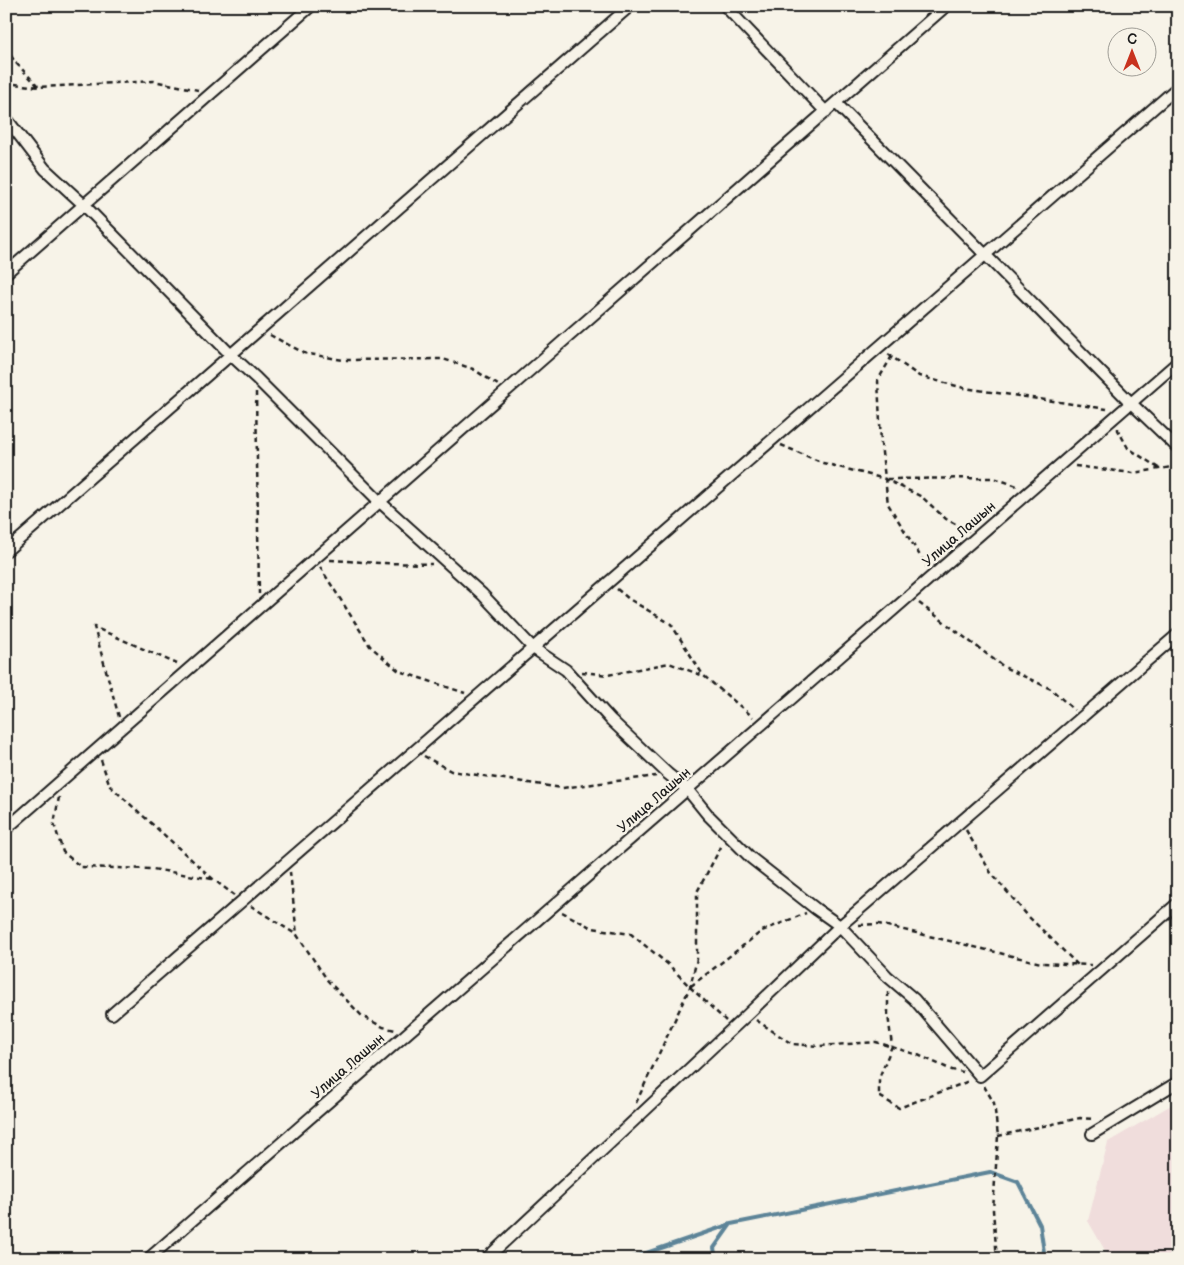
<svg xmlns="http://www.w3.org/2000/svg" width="1184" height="1265" font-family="'Balsamiq Sans',sans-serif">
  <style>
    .built { fill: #f0dddc }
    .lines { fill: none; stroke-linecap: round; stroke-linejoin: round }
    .stream { stroke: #5d8498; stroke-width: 4 }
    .minor-casing { stroke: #1c1c1c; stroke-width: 14 }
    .path { stroke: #1c1c1c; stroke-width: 2.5; stroke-dasharray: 5 4; stroke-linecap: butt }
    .minor { stroke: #f7f3e8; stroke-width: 10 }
    .labels { text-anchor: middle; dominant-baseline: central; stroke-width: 5; stroke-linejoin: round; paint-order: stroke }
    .street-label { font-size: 14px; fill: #1c1c1c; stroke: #f7f3e8 }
  </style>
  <rect width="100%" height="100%" fill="#f7f3e8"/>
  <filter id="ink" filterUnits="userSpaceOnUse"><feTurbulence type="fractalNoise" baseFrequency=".02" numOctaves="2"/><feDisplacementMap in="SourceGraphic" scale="10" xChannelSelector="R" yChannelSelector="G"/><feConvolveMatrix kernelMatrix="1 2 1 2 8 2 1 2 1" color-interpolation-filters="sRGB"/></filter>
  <g filter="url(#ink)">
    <!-- built -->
    <path class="built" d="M1178,1101v158h-68l-22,-38 20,-79z"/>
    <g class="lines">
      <!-- stream -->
      <path class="stream" d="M629,1259l102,-35 259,-52 28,10 22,43 5,34
        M716,1259l-2,-11 17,-24"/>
      <!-- minor casing -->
      <g class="minor-casing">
        <path id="minor" d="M725,6l101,106
          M836,103l295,300 47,45
          M6,118l39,51 39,36 147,150 25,23 124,124 102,92 51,54 33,22 45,50 57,54 19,15 21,26 43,43 65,51 24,17 47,50 27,23 66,77 198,-173
          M6,273l305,-267
          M6,551l624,-545
          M6,829l940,-823
          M112,1014l1066,-927
          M1092,1134l86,-52
          M148,1259l1030,-897
          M486,1259l261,-244 93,-89 338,-292"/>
      </g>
      <!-- path -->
      <path class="path" d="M6,48l9,14 24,25
        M6,83l33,4 115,-6 44,9
        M270,335l34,18 39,7 100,-1 30,10 25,16
        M888,354l31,22 45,12 143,21
        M892,356l-14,24 3,64 7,60 39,63
        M256,392l3,202
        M1118,428v2l10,18 32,21
        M781,445l42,18 62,16 37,18 24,22 23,12
        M1075,466l58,7 45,-7
        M887,479l107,-1 26,9
        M330,560l50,3 52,1
        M320,567l50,79 29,25 66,22
        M617,589l12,10 42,25 32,51
        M919,603l85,64 47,22 23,21
        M582,672l26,3 61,-12 35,13 49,41
        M119,717l-25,-90 83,37
        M424,756l27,15 111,17 94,-12
        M101,760l9,26 103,93 21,16
        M59,797l-5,27 9,28 18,15 72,2 59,10
        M966,830l25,43 37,43 50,49
        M290,872l7,63
        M251,906l46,29 31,46 34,35 21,11 12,3
        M562,912l30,16 39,6 38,31 21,22 36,34
        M859,925l20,-1 162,39 50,2
        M691,986l71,-55 44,-18
        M888,992v23l4,31 -13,32v18l20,12 70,-27
        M756,1020l36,24 27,2 57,-4 42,13 34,15 11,2
        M984,1086l10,17 4,33 -5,74 4,49
        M636,1103l54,-116 7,-28v-67l25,-47
        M998,1136l82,-18 15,1
        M6,1247l11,12"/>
      <!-- minor -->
      <use href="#minor" class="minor"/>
    </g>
  </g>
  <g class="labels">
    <!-- street labels -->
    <g class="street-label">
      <text transform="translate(959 534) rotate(-41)">Улица Лашын</text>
      <text transform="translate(654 800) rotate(-41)">Улица Лашын</text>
      <text transform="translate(348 1066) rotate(-41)">Улица Лашын</text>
    </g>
  </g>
  <!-- margin -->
  <rect width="1184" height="1265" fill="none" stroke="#f7f3e8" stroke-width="25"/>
  <rect x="12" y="12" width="1159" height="1240" fill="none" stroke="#1c1c1c" stroke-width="2" filter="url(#ink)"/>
  <!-- north arrow -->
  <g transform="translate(1132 52)"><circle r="24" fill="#f7f3e8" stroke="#9f9d96"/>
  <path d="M0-4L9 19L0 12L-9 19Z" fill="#c8321e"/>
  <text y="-8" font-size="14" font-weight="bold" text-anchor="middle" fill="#1c1c1c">С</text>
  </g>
</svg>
